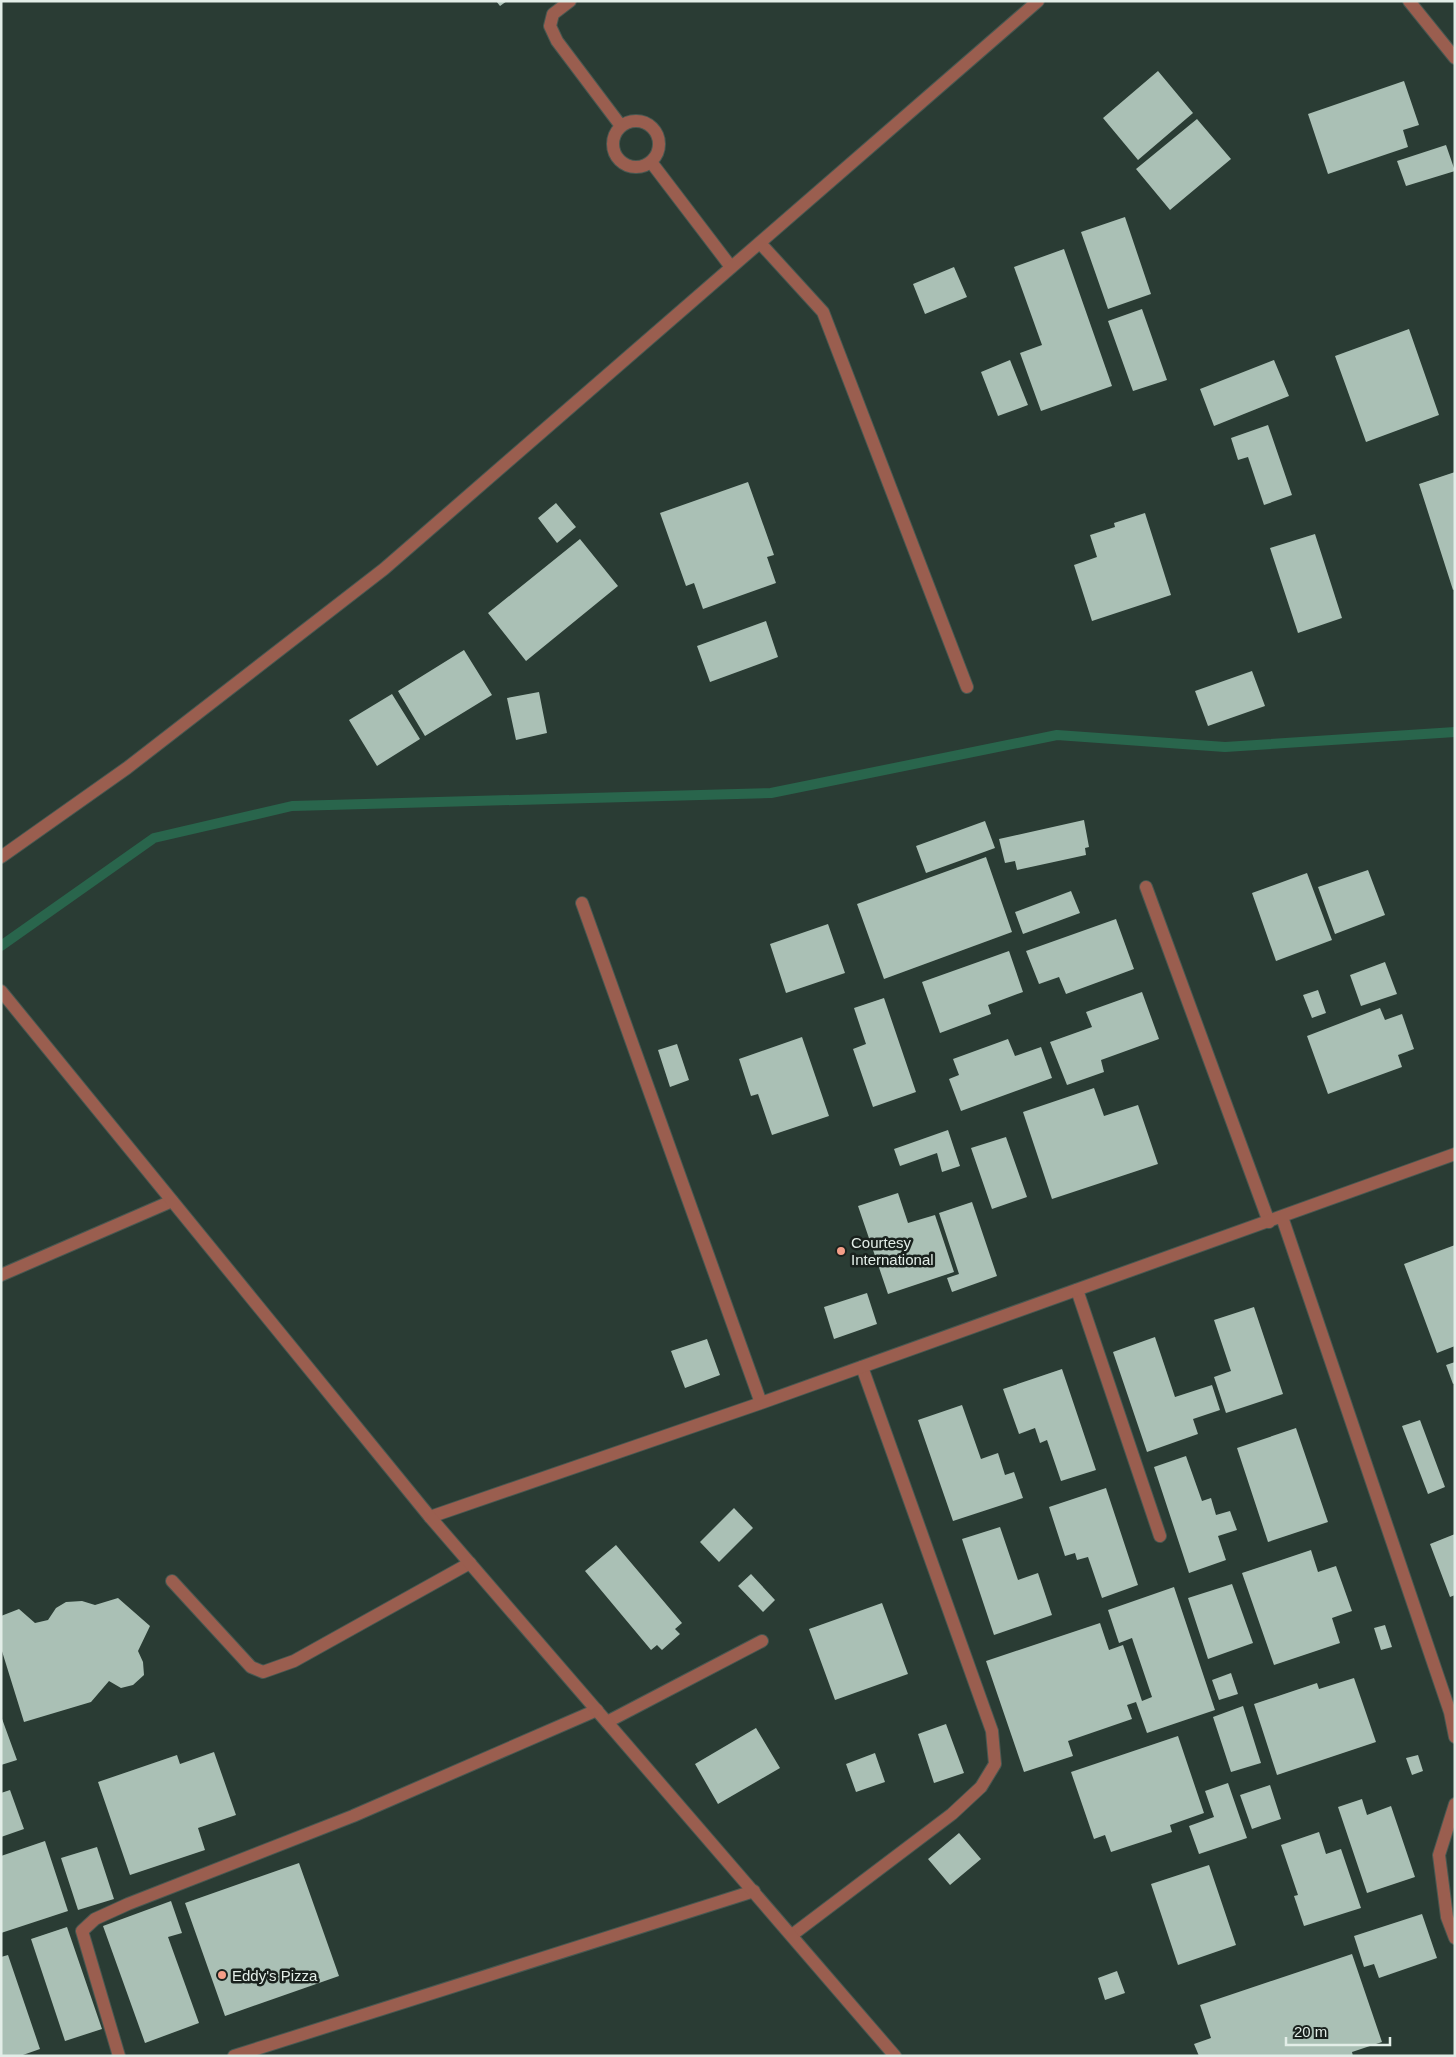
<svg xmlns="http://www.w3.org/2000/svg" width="1456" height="2057" font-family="Helvetica,sans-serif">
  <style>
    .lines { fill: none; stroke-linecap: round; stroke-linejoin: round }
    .stream { stroke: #29654c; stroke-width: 10 }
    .building { fill: #aac0b5 }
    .service-casing { stroke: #485851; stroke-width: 14 }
    .minor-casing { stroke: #485851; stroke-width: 14 }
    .tertiary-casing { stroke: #485851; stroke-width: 14 }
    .service { stroke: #9a5e4f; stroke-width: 12 }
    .minor { stroke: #9a5e4f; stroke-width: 12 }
    .tertiary { stroke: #9a5e4f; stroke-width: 12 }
    .poi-dot { fill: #f49e88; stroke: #19211d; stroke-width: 2 }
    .labels { text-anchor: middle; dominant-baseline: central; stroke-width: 5; stroke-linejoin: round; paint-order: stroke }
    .poi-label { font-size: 15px; fill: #e3eee8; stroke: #19211d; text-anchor: start }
  </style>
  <rect width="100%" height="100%" fill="#2a3c34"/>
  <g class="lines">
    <!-- stream -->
    <path class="stream" d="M1,946l153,-108 138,-32 479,-13 286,-58 168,12 230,-15"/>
  </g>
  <!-- building -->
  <path class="building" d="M496,1h11l-7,5z
    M1158,71l35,42 -55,47 -35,-42z
    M1404,81l15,44 -16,5 5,17 -80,27 -20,-60z
    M1197,119l34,40 -61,51 -34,-41z
    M1446,145l9,26 -49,15 -9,-25z
    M1125,217l26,77 -43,15 -27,-77z
    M1064,249l48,137 -71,25 -21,-58 22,-8 -28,-78z
    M954,267l13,30 -42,17 -12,-30z
    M1142,309l25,71 -34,11 -25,-70z
    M1409,329l30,86 -73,27 -31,-86z
    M1010,360l18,45 -30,11 -17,-44z
    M1274,360l15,36 -75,30 -14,-37z
    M1268,425l24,70 -28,10 -16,-48 -10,3 -7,-22z
    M1455,472v117l-2,1 -34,-106z
    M748,482l26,73 -7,2 9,26 -73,26 -9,-26 -8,3 -26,-73z
    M556,503l20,24 -19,16 -19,-25z
    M1145,513l26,82 -79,26 -18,-56 23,-8 -7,-22 25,-8 -1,-4z
    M1315,534l27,84 -44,15 -28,-85z
    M580,539l38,47 -92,75 -38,-48z
    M766,621l12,36 -68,25 -13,-36z
    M464,650l28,45 -67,41 -27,-45z
    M1252,671l13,35 -57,20 -13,-35z
    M539,692l8,41 -31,7 -9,-42z
    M392,694l28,45 -43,27 -28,-46z
    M1084,820l5,27 -4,1 1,7 -69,15 -2,-9 -10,2 -6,-24z
    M985,821l10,27 -69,25 -10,-27z
    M986,857l26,75 -128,47 -27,-75z
    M1368,870l17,45 -50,19 -17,-47z
    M1307,873l25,67 -56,21 -24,-68z
    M1071,891l9,22 -57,21 -8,-22z
    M1116,919l18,50 -68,25 -7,-17 -20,7 -13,-33z
    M828,924l17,49 -59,20 -16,-49z
    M1009,951l14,41 -35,13 3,9 -51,19 -18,-51z
    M1385,962l12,32 -36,12 -11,-31z
    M1318,990l8,23 -14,5 -9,-23z
    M1142,992l17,47 -58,21 3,12 -37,13 -17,-43 42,-15 -6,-15z
    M884,998l32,94 -43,15 -20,-58 13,-5 -12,-36z
    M1380,1008l5,12 17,-6 12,35 -16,6 4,12 -74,27 -21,-58z
    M802,1037l27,79 -57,19 -14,-41 -7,2 -12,-37z
    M1008,1039l7,17 26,-9 11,31 -91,33 -12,-32 10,-4 -6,-16z
    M677,1044l12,36 -19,7 -12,-37z
    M1094,1088l10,28 34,-11 20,59 -106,35 -29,-87z
    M948,1130l12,36 -18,6 -5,-19 -37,13 -6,-17z
    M1006,1137l21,60 -35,12 -21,-61z
    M898,1193l10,30 27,-8 19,57 -66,22 -30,-88z
    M972,1202l25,74 -45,16 -5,-14 12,-4 -20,-61z
    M1455,1245v101l-18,7 -33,-89z
    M867,1293l10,31 -43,15 -10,-32z
    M1254,1307l29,87 -57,19 -12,-36 17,-6 -17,-51z
    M1155,1337l20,60 37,-12 8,25 -27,9 5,15 -51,18 -34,-100z
    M707,1339l13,36 -35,13 -14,-37z
    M1455,1362v21l-2,1 -7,-19z
    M1062,1369l34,101 -35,11 -14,-41 -7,3 -5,-15 -16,6 -16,-45z
    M962,1405l19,54 17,-6 7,22 9,-3 9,26 -70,23 -35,-101z
    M1420,1420l25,67 -17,7 -26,-68z
    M1296,1428l32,94 -60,20 -31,-94z
    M1186,1456l16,45 9,-3 5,17 14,-4 7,19 -19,6 8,24 -37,13 -35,-106z
    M1106,1488l32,97 -36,13 -14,-41 -11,3 -2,-7 -10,3 -16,-49z
    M734,1508l19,20 -34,34 -19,-20z
    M1000,1527l18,53 20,-7 14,42 -58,20 -32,-96z
    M1455,1534v61l-5,2 -20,-53z
    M616,1545l66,78 -7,6 5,5 -18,16 -5,-5 -6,5 -66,-79z
    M1311,1550l7,22 18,-6 16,45 -20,7 8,25 -66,22 -32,-92z
    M751,1574l24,26 -12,12 -25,-26z
    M1232,1584l21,59 -45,16 -20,-61z
    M1174,1587l41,123 -68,23 -11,-31 -9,3 5,14 -64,22 5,15 -49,16 -38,-111 114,-38 9,27 14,-5 19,56 10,-4 -20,-59 -13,5 -11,-33z
    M118,1598l32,28 -12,25 5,11 1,13 -11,10 -12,3 -12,-7 -18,21 -67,20 -23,-74v-32l18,-7 16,14 13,-3 8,-12 10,-6 16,-1 13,4z
    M882,1603l26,71 -73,26 -26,-71z
    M1385,1625l7,22 -11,3 -7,-22z
    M1231,1673l7,21 -19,6 -7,-20z
    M1354,1678l22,64 -99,33 -23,-71 63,-21 2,6z
    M1243,1706l18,57 -30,9 -18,-55z
    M1,1716l16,44 -16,5z
    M946,1724l18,49 -30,10 -16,-49z
    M756,1728l24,40 -62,36 -23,-40z
    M1178,1736l26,77 -34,12 2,7 -61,20 -6,-17 -11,4 -23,-67z
    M214,1752l22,63 -38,13 7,22 -75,25 -32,-93 79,-27 3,9z
    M875,1753l10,29 -29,10 -10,-28z
    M1418,1755l5,16 -11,4 -6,-17z
    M1228,1783l19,55 -48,16 -10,-28 25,-9 -9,-26z
    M1270,1785l11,34 -29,10 -12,-34z
    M10,1790l14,39 -23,8v-44z
    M1362,1799l5,16 24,-9 24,71 -48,16 -29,-86z
    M1319,1832l7,22 15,-5 20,59 -57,18 -10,-30 4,-1 -17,-50z
    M959,1833l22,26 -31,26 -22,-26z
    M45,1841l23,70 -67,22v-77z
    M97,1847l17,52 -36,11 -17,-52z
    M299,1863l40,113 -114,40 -40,-113z
    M1209,1865l27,80 -58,20 -27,-81z
    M171,1901l11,32 -14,4 31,86 -54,20 -42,-117z
    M1422,1914l15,44 -58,20 -5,-14 -10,3 -10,-31z
    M67,1927l35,102 -37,12 -34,-102z
    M1352,1954l30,88 -30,10 1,4h-154l-5,-12 17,-6 -11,-33z
    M8,1955l32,94 -20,7h-19v-99z
    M1117,1971l8,22 -20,7 -7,-22z"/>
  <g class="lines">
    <!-- service casing -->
    <g class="service-casing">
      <path id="service" d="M570,1l-17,13 -3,12 7,15 64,85
        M613 144a23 23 0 1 1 46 0a23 23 0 1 1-46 0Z
        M651,162l80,105
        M1146,887l123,335
        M1,1275l171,-74
        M1077,1290l83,246
        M172,1581l79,86 12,5 31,-11 176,-98
        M607,1722l155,-81
        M792,1935l160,-121 29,-27 14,-23 -3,-33 -130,-364"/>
    </g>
    <!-- minor casing -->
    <g class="minor-casing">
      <path id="minor" d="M1409,1l46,57
        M760,243l63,69 144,375
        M1,857l126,-89 257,-199 654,-568
        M582,903l179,500
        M1282,1217l168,495 5,25
        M430,1517l331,-114 694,-249
        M1455,1804l-16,51 8,62 8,21
        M119,2056l-37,-125 13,-12 33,-15 225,-88 244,-106
        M234,2056l520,-165"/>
    </g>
    <!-- tertiary casing -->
    <g class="tertiary-casing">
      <path id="tertiary" d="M1,991l429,526 465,539"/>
    </g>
    <!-- service -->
    <use href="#service" class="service"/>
    <!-- minor -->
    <use href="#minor" class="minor"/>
    <!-- tertiary -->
    <use href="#tertiary" class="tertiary"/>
  </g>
  <!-- markers -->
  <g class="poi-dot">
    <circle cx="841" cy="1251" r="5"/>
    <circle cx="222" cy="1975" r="5"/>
  </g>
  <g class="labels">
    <!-- poi labels -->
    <g class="poi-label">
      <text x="851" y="1242">Courtesy<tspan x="851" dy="17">International</tspan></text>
      <text x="232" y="1975">Eddy's Pizza</text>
    </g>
  </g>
  <!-- border -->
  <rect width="1456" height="2057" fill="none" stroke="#e3eee8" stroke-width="5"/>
  <!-- scale -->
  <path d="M1286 2037v8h104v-8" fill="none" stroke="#e3eee8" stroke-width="2.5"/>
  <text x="1294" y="2037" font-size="15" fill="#e3eee8" stroke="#19211d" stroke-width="4" paint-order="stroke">20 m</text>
</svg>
